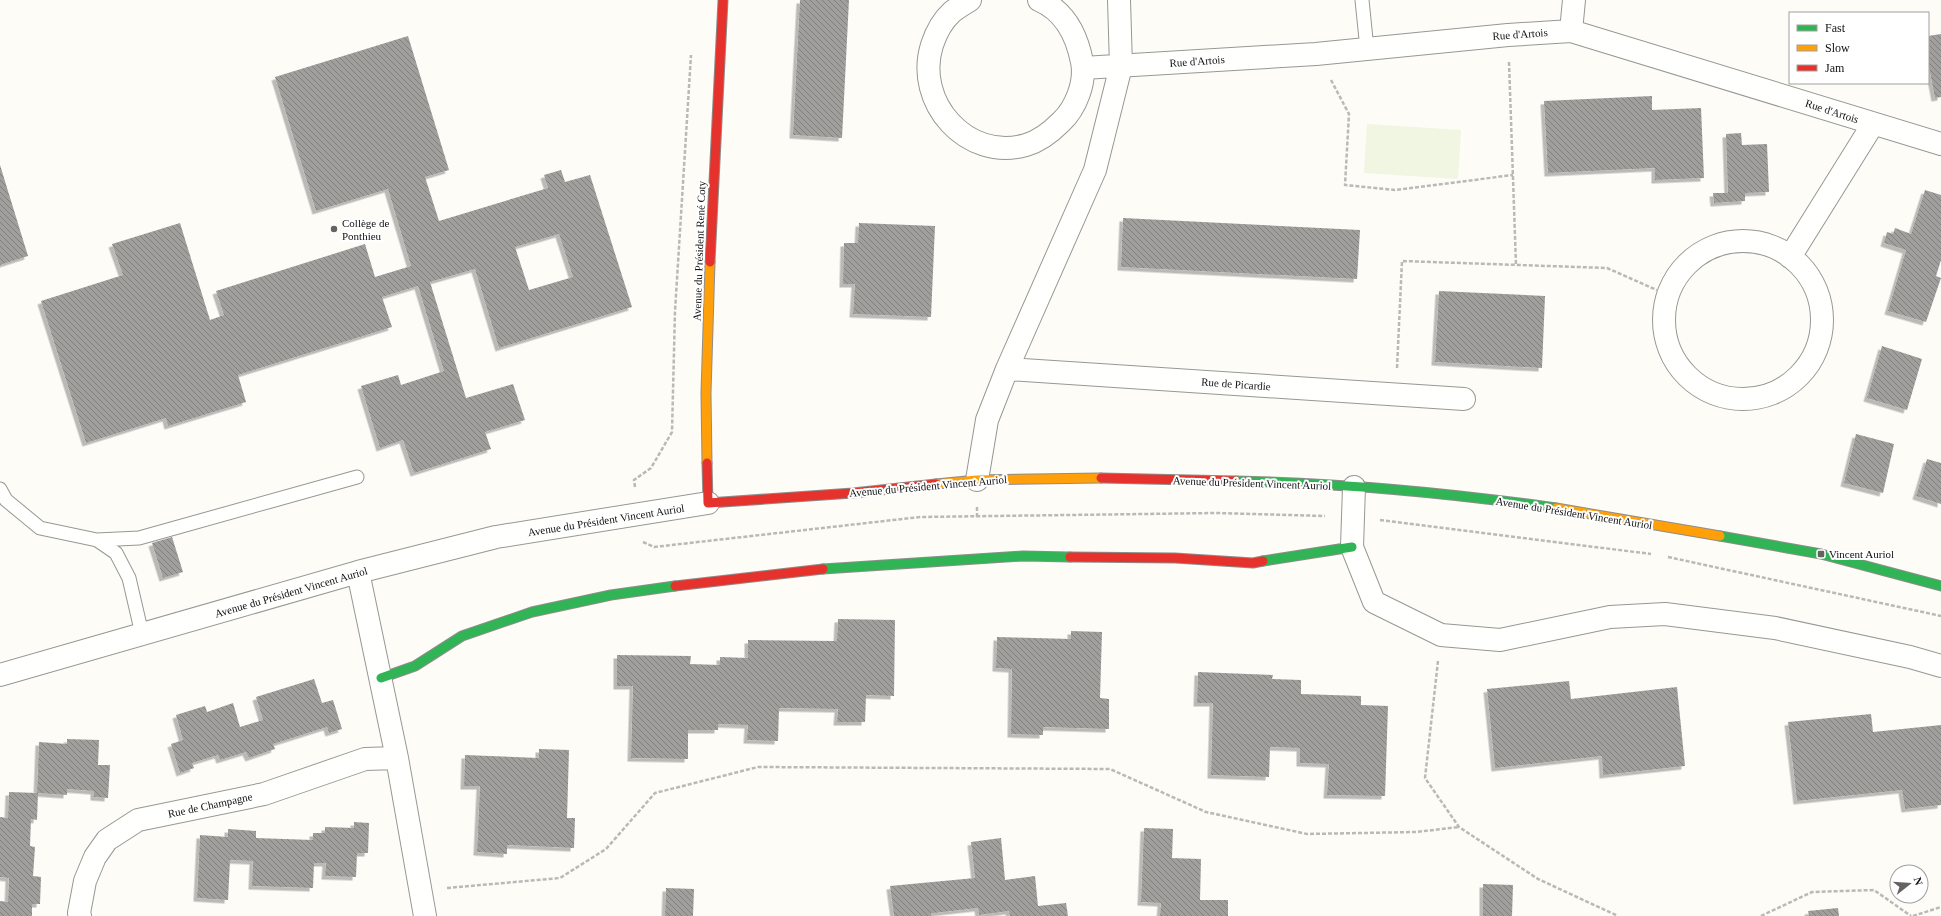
<svg xmlns="http://www.w3.org/2000/svg" width="1941" height="916" font-family="Georgia,serif">
  <style>
    .pitch { fill: #f0f6e1 }
    .building { fill: url(#building-back-hatch); fill-rule: evenodd; filter: url(#shadow) }
    .lines { fill: none; stroke-linecap: round; stroke-linejoin: round }
    .lane-casing { stroke: #979795; stroke-width: 15 }
    .street-casing { stroke: #979795; stroke-width: 24 }
    .fast-casing { stroke: #8e8d8b; stroke-width: 11 }
    .slow-casing { stroke: #8e8d8b; stroke-width: 11 }
    .jam-casing { stroke: #8e8d8b; stroke-width: 11 }
    .path { stroke: #b9b9b8; stroke-width: 2.5; stroke-dasharray: 4 2; stroke-linecap: butt }
    .lane { stroke: #fffffe; stroke-width: 13 }
    .street { stroke: #fffffe; stroke-width: 22 }
    .fast { stroke: #30b455; stroke-width: 9 }
    .slow { stroke: #ff9f0a; stroke-width: 9 }
    .jam { stroke: #e5322d; stroke-width: 9 }
    .poi-dot { fill: #646362; stroke: #fff; stroke-width: 1.5 }
    .labels { text-anchor: middle; dominant-baseline: central; stroke-width: 4; stroke-linejoin: round; paint-order: stroke }
    .street-label { font-size: 11px; fill: #111; stroke: #fff }
    .poi-label { font-size: 11px; fill: #111; stroke: #fff; text-anchor: start }
  </style>
  <defs>
    <pattern id="building-back-hatch" width="6" height="6" patternUnits="userSpaceOnUse"><rect width="6" height="6" fill="#a19f9c"/><path d="M-1 5l2 2M0 0l6 6M5-1l2 2" fill="none" stroke="#82807e"/></pattern>
    <filter id="shadow"><feDropShadow dx="-3.5" dy="3.5" stdDeviation="0" flood-color="#0004"/></filter>
  </defs>
  <rect width="100%" height="100%" fill="#fdfcf7"/>
  <!-- pitch -->
  <path class="pitch" d="M1367,124l94,6 -3,49 -94,-6z"/>
  <!-- building -->
  <path class="building" d="M800,0h49l-7,138 -49,-3z
    M1941,34v63l-6,1 -7,-36v-26z
    M408,36l41,134 -24,7 14,44 109,-33 -4,-13 17,-5 4,12 25,-7 42,132 -133,41 -24,-79 -45,13 36,116 47,-14 12,36 -40,12 6,17 -77,24 -11,-33 -23,8 -19,-62 37,-11 3,10 43,-14 -26,-85 -36,11 10,30 -154,48 8,27 -78,24 -2,-8 -80,25 -45,-142 82,-26 -11,-31 68,-21 30,97 14,-5 -8,-24 149,-47 10,33 36,-11 -23,-77 -72,22 -41,-134zM559,234l14,43 -44,13 -14,-43z
    M1652,96v14l49,-2 3,70 -49,2v-12l-107,5 -4,-72z
    M1741,133l1,12 25,-1 2,48 -24,1v8l-31,2 -1,-10h15l-2,-59z
    M0,165l28,91 -28,9z
    M1925,190l16,5v65l-5,16 5,2 -15,44 -38,-11 18,-61 -22,-7 3,-11 6,2 2,-6 16,6z
    M1123,218l237,12 -3,49 -236,-12z
    M859,223l76,3 -4,91 -78,-3 2,-30h-12l1,-41h14z
    M1439,291l106,5 -3,72 -107,-6z
    M1882,346l40,13 -15,51 -40,-12z
    M1856,434l38,10 -11,49 -39,-10z
    M1927,459l14,4v41l-25,-8z
    M172,537l11,35 -20,6 -11,-35z
    M838,619l57,1 -1,76 -28,-1 -1,27h-28l1,-13 -59,-1 -1,33 -31,-1 1,-15 -30,-1v6h-30v29l-57,-1 2,-72h-16v-31l74,1 -1,8 30,1v-8l28,1v-18l89,1z
    M1071,631l31,1 -2,66 9,1v30l-66,-2v8l-32,-1 1,-65 -16,-1 1,-31 74,2z
    M1198,672l75,3 -1,4 29,1v14l60,2v9l27,1 -3,90 -58,-1 2,-31 -29,-1v-15l-30,-1 -1,30 -58,-2 2,-72h-16z
    M314,679l8,24 11,-3 9,29 -13,4 -2,-6 -54,17 2,5 -26,9 -3,-6 -26,8 -2,-5 -26,8 2,5 -14,5 -9,-29 12,-4 -7,-25 29,-9 2,6 26,-9 7,24 23,-7 -7,-23z
    M1569,681l2,18 106,-12 8,79 -82,9 -1,-19 -107,12 -8,-79z
    M1871,714l2,18 68,-7v80l-36,4 -3,-19 -105,11 -9,-79z
    M67,739l32,1 -1,25h12l-2,33 -14,-1v-6l-27,-2v6l-29,-2 -1,27 -6,-1 -1,27 5,1 -2,29 8,1 -1,27h-8v12h-32v-15l8,1 1,-24 -9,-1v-60l8,1 1,-26 28,1 2,-51 28,2z
    M539,749l30,1 -2,68h8l-1,30 -67,-3v9l-30,-2 3,-66h-16l1,-31 74,3z
    M354,822l15,1 -1,30h-11l-1,24 -31,-1 1,-13h-12l-1,25 -61,-2 1,-25 -23,-1 -2,40 -31,-2 3,-63 28,2v-8l28,2v7l57,2v-7h12v-6l29,1z
    M1144,828l29,1 -1,29 29,1 -1,41h28v16h-68l1,-13 -20,-1z
    M1001,838l4,42 30,-4 3,30 28,-3 2,13h-58l-1,-5 -30,4 -1,-7 -44,5h-3l1,3h-38l-4,-30 85,-8 -4,-36z
    M1483,884l30,1 -1,31h-29z
    M666,888l28,1 -1,27h-28z
    M1838,908l1,8h-30l-1,-5z"/>
  <g class="lines">
    <!-- lane casing -->
    <g class="lane-casing">
      <path id="lane" d="M1362,0l5,49
        M0,489l6,11 34,28 57,12 19,13 13,25 13,56
        M97,540l42,-2 218,-61"/>
    </g>
    <!-- street casing -->
    <g class="street-casing">
      <path id="street" d="M970,0c-6,4 -12,7 -18,12 -9,8 -16,21 -20,33 -18,57 35,117 94,100 14,-4 25,-13 35,-23 15,-14 25,-40 21,-60 -5,-26 -17,-51 -43,-62
        M1571,31l3,-31
        M1083,68l233,-14 192,-19 63,-4 370,113
        M1664 320a79 79 0 1 1 158 0a79 79 0 1 1-158 0Z
        M1790,257l83,-133
        M1007,369l457,30
        M977,480l10,-60 20,-51 88,-199 26,-104 -2,-66
        M1354,487l-2,60 22,55 67,33 59,5 110,-23 55,-3 110,14 135,29 31,9
        M358,572l39,186 28,158
        M0,675l358,-103 138,-35 212,-34
        M80,916l-1,-3 6,-32 10,-24 12,-17 31,-20 126,-26 101,-35 32,-1"/>
    </g>
    <!-- fast casing -->
    <g class="fast-casing">
      <path id="fast" d="M1236,481c106,2 214,12 320,27
        M1720,536l101,18 120,32
        M1263,561l89,-14
        M823,569l200,-13 47,1
        M381,678l34,-12 47,-30 70,-24 79,-17 64,-9"/>
    </g>
    <!-- slow casing -->
    <g class="slow-casing">
      <path id="slow" d="M707,463l-1,-70 4,-131
        M936,484l41,-4 124,-2
        M1556,508l164,28"/>
    </g>
    <!-- jam casing -->
    <g class="jam-casing">
      <path id="jam" d="M710,262l13,-262
        M707,463l1,40 145,-10 83,-9
        M1101,478l135,3
        M1070,557l105,1 78,5 10,-2
        M675,586l148,-17"/>
    </g>
    <!-- path -->
    <path class="path" d="M1509,62l7,203
      M1331,80l18,34 -4,71 50,5 118,-15
      M1397,368l5,-107 205,7 61,27
      M635,487l-1,-7 17,-12 21,-36 3,-121 16,-256
      M977,507v10
      M1380,520l271,34
      M643,542l11,5 266,-30 297,-4 108,3
      M1668,557l273,59
      M1438,661l-13,117 34,49 79,52 80,37
      M447,888l113,-10 46,-29 49,-56 103,-26 352,2 96,43 101,22 109,-2 43,-5
      M1761,916l51,-24 62,-2 37,26
      M1913,916l28,-9"/>
    <!-- lane -->
    <use href="#lane" class="lane"/>
    <!-- street -->
    <use href="#street" class="street"/>
    <!-- fast -->
    <use href="#fast" class="fast"/>
    <!-- slow -->
    <use href="#slow" class="slow"/>
    <!-- jam -->
    <use href="#jam" class="jam"/>
  </g>
  <!-- markers -->
  <g class="poi-dot">
    <circle cx="334" cy="229" r="4"/>
    <rect x="1817" y="550" width="8" height="8" rx="2"/>
  </g>
  <g class="labels">
    <!-- street labels -->
    <g class="street-label">
      <text transform="translate(1520 34) rotate(-4)">Rue d'Artois</text>
      <text transform="translate(1197 61) rotate(-4)">Rue d'Artois</text>
      <text transform="translate(1832 111) rotate(18)">Rue d'Artois</text>
      <text transform="translate(699 251) rotate(-88)">Avenue du Président René Coty</text>
      <text transform="translate(1236 384) rotate(4)">Rue de Picardie</text>
      <text transform="translate(1252 483) rotate(2)">Avenue du Président Vincent Auriol</text>
      <text transform="translate(928 486) rotate(-5)">Avenue du Président Vincent Auriol</text>
      <text transform="translate(1574 513) rotate(9)">Avenue du Président Vincent Auriol</text>
      <text transform="translate(606 520) rotate(-9)">Avenue du Président Vincent Auriol</text>
      <text transform="translate(291 592) rotate(-16)">Avenue du Président Vincent Auriol</text>
      <text transform="translate(210 805) rotate(-12)">Rue de Champagne</text>
    </g>
    <!-- poi labels -->
    <g class="poi-label">
      <text x="342" y="223">Collège de<tspan x="342" dy="13">Ponthieu</tspan></text>
      <text x="1829" y="554">Vincent Auriol</text>
    </g>
  </g>
  <!-- legend -->
  <rect x="1789" y="12" width="140" height="72" fill="#ffffff" stroke="#a0a0a0"/>
  <rect x="1797" y="25" width="20" height="6" fill="#30b455" stroke="#a0a0a0"/>
  <text x="1825" y="32" font-size="12" fill="#111111">Fast</text>
  <rect x="1797" y="45" width="20" height="6" fill="#ff9f0a" stroke="#a0a0a0"/>
  <text x="1825" y="52" font-size="12" fill="#111111">Slow</text>
  <rect x="1797" y="65" width="20" height="6" fill="#e5322d" stroke="#a0a0a0"/>
  <text x="1825" y="72" font-size="12" fill="#111111">Jam</text>
  <!-- north arrow -->
  <g transform="translate(1909 884) rotate(73)"><circle r="19" fill="#ffffff" stroke="#a0a0a0"/>
  <path d="M0-3L7 15L0 10L-7 15Z" fill="#646362"/>
  <text y="-6" font-size="11" font-weight="bold" text-anchor="middle" fill="#111111">N</text>
  </g>
</svg>
